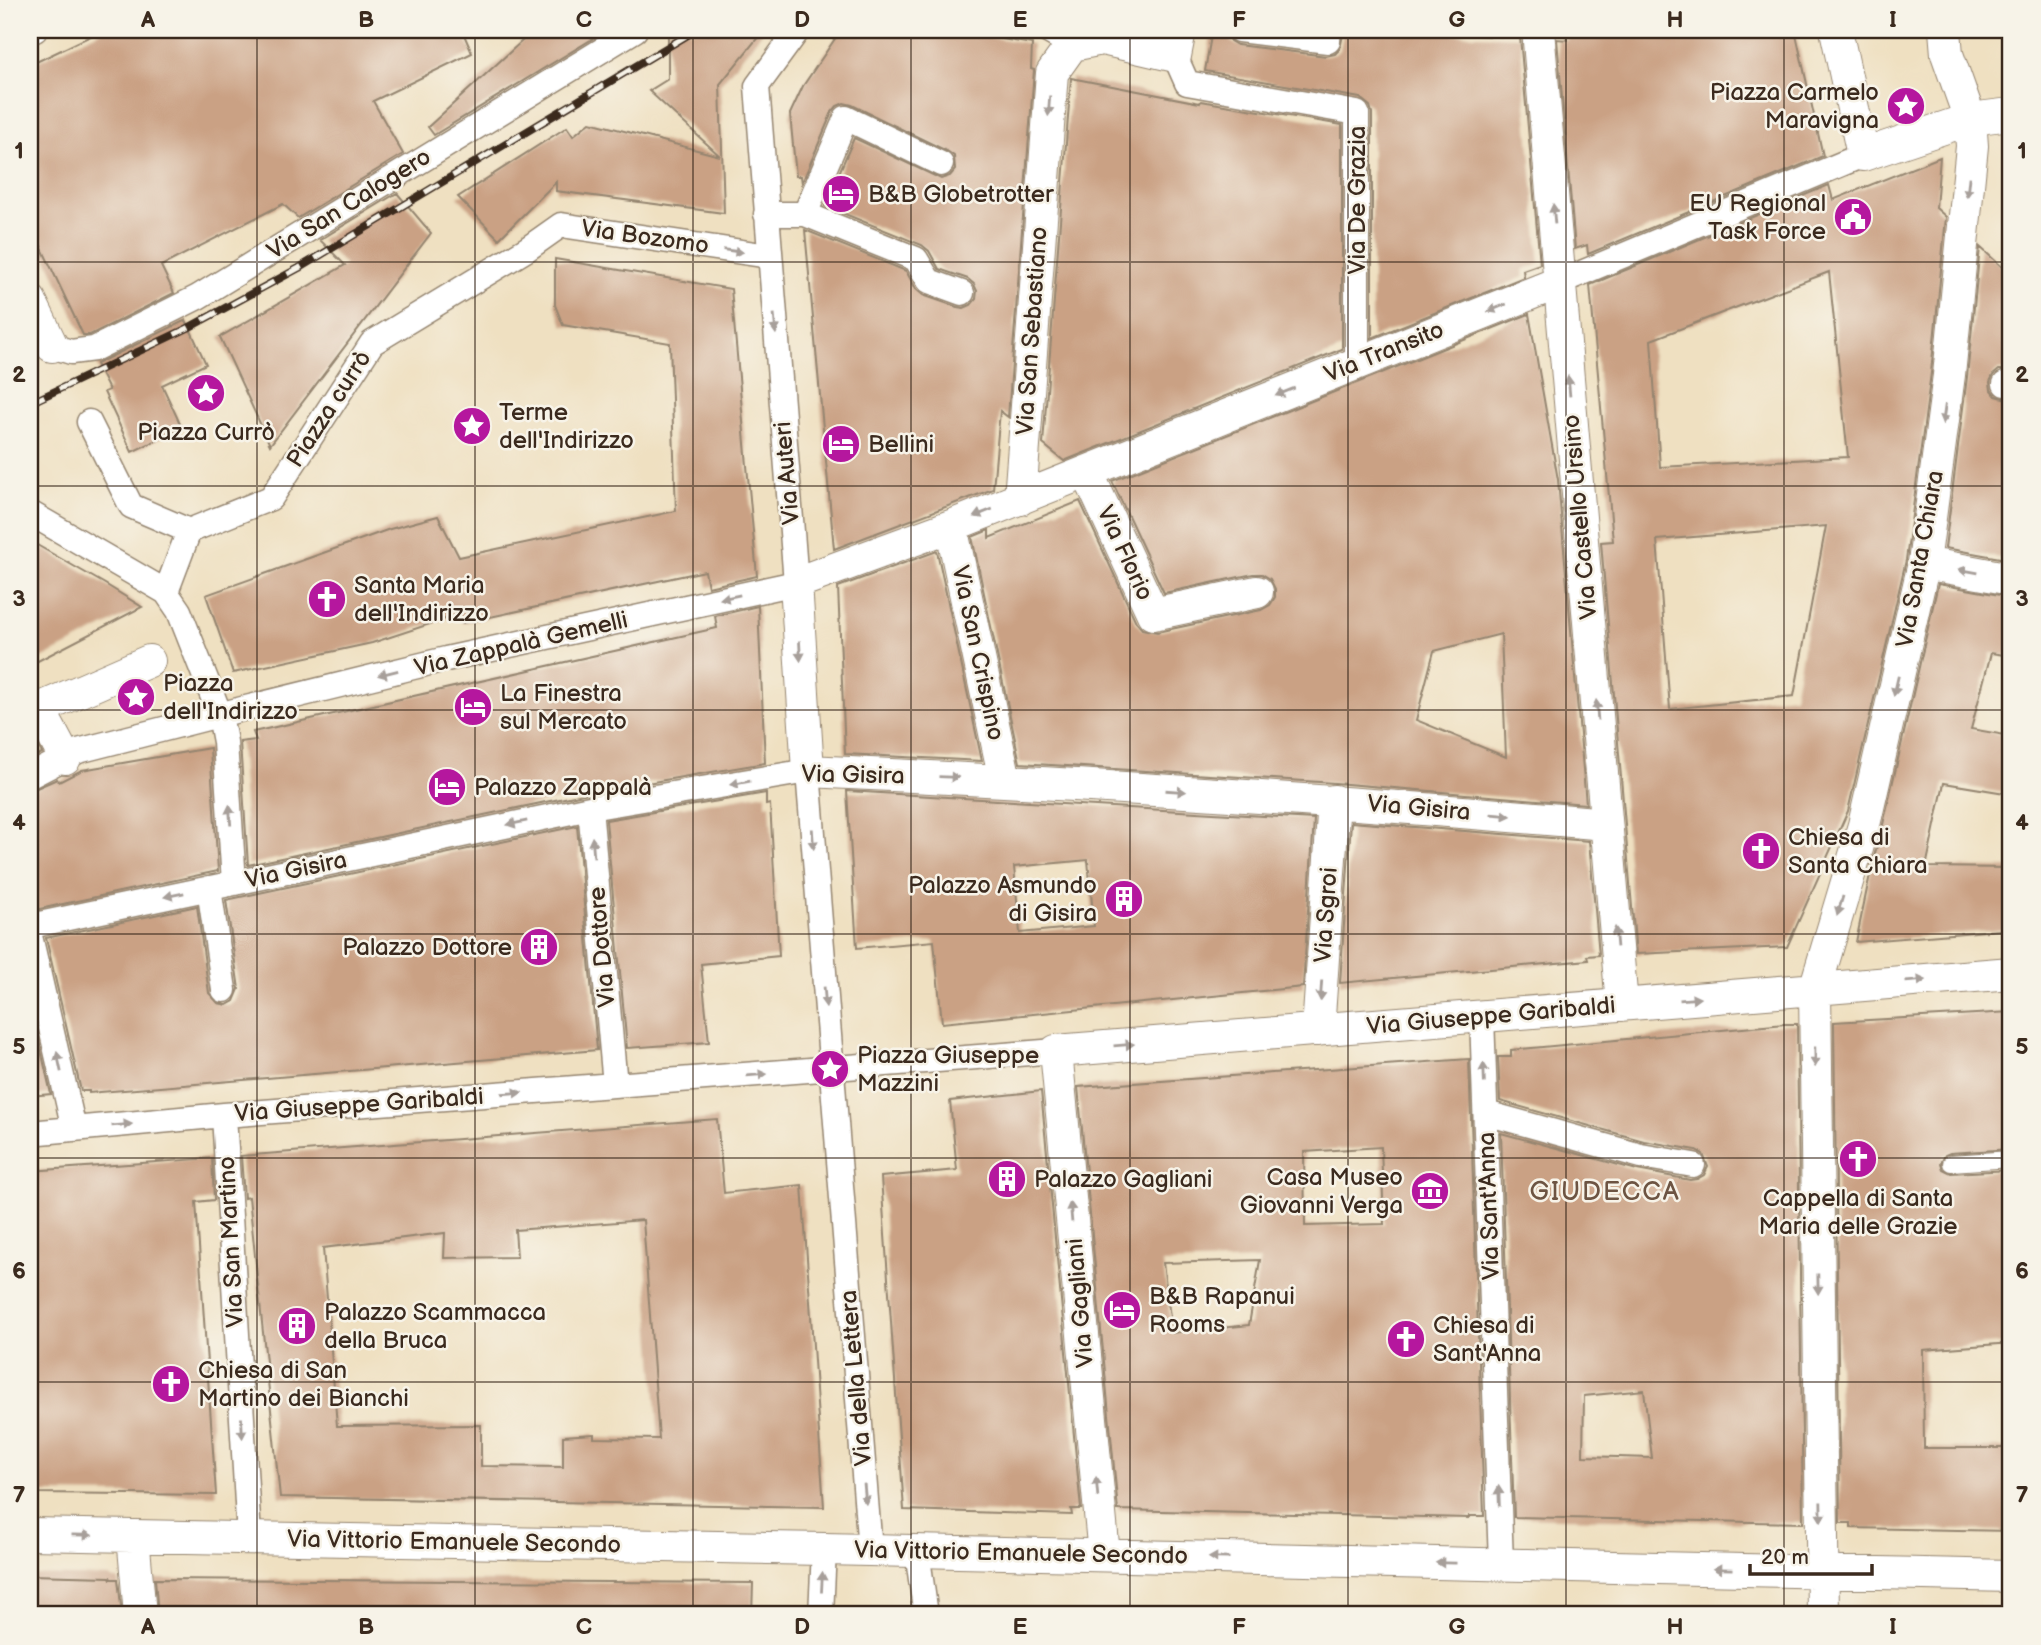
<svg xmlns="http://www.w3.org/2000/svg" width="2041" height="1645" font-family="'Balsamiq Sans',sans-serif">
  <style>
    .building { fill: #caa184; fill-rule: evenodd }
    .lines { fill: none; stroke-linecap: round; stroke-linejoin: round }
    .service-casing { stroke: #958570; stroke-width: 18 }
    .pedestrian-casing { stroke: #958570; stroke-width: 27 }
    .minor-casing { stroke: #958570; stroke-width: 34 }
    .service { stroke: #fff; stroke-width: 16 }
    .pedestrian { stroke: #fff; stroke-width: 24 }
    .minor { stroke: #fff; stroke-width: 32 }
    .rail-casing { stroke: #3b2a1e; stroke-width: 8 }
    .rail { stroke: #f7f3e8; stroke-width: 5; stroke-dasharray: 16; stroke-linecap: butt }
    .oneway { fill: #a79f9a }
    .grid { fill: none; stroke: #3b2a1e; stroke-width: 2; stroke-opacity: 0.55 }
    .labels { text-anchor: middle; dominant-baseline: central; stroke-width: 5; stroke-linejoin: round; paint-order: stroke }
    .poi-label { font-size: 24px; fill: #3b2a1e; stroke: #f7f3e8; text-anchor: start }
    .street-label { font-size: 24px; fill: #3b2a1e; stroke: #f7f3e8 }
    .neighbourhood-label { font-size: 26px; letter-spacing: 2px; fill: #6d5442; stroke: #f7f3e8 }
    .neatline { fill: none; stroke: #3b2a1e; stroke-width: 2.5 }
    .grid-label { font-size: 23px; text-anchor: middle; font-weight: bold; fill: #3b2a1e }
  </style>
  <rect width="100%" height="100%" fill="#f7f3e8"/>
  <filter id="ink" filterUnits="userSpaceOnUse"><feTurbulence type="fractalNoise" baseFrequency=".0143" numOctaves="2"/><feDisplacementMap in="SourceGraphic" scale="14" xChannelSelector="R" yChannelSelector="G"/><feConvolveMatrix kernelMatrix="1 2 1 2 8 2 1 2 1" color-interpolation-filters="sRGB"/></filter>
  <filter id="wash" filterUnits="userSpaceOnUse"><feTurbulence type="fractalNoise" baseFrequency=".00686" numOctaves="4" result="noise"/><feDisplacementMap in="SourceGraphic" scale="28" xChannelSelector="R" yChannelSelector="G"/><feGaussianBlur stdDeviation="1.57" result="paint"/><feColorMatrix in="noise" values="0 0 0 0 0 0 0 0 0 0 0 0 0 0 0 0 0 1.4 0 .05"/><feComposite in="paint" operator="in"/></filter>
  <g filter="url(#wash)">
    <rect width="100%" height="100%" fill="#efe0c1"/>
    <g id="blocks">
      <!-- building -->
      <path class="building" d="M103,30h359l10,23 -99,48 30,53 -105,64 -15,-14 -122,62 13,27 -84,42h-7l-53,-112v-158z
        M534,30h73l-173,105 -6,-8z
        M668,30h96l-44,54 4,129 -168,-22v-9l-57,57 -41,-42 109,-70 6,9 17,-14 130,34 -71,-65 19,-12z
        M841,30h116l8,3 67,11 -1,25 3,1 -26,347 -8,-6 -7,78 -159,60 -29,-319 101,41 10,18 7,6 34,12 7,1 7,-3 5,-6 1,-8 -3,-7 -6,-5 -29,-10 -10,-18 -7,-6 -97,-39 29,-68 87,41 9,-3 5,-6 -1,-14 -7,-5 -95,-46 -8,-2 -7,3 -5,6 -30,71 -1,-7h-5l-6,-62 13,-28z
        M1212,30h12l6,11 7,4 89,11 9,-2 5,-5 4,-19h111l-1,4 66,3 20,227 -17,6 1,7 -152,61v-225l-2,-7 -10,-8 -155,-27z
        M1566,30h229l28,126 -235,98 -1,-9 -12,4 -18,-210 10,1z
        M1071,78l129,25 1,-2 141,24v224l-278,112 -21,-17z
        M1940,157l-4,51 10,9 -15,156 -25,187 -58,251 -61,136 -151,7 -35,-412 12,-1 -23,-256 239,-100 4,15zM1829,272l19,185 -188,10 -9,-127zM1826,526l-32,170 -124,13 -13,-169z
        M397,193l34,40 -161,212 -50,-108 125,-72 -25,-25z
        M1980,247l31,28v95h-12l-6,5 -3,7 1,8 5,6 15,4v160l-66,-12 22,-171z
        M555,259l176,30 26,287 -49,11 -3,-16 -243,52 -2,-9 -88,29 -139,30 -27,-78 184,-66 48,-13 21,41 217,-46 -6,-168 -107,-18 -8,-20z
        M1529,314l29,166 28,324 -251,-21 -315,-20 -48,-226 17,-7v8l91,-37 56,121 6,7 15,3 104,-22 9,-5 5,-8v-8l-5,-10 -8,-5h-9l-89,19 -52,-112zM1501,634l5,123 -90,-37 18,-69z
        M186,320l20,44 -44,21 20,43 -50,24 -28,-60 5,-2 -13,-26z
        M30,541l75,43 37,23 -112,58z
        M937,551l45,210 -137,-7 -7,-167z
        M1938,584l73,13v59l-20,-3 -20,76 40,7v58l-67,-11 -18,84 85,1v61l-155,13 17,-82 9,-31z
        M758,606l7,157 -177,30 -340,72 -8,-123 16,-2 -3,-8 464,-104 -2,-12z
        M30,731l12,22 -12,6z
        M210,748l8,123 -188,40v-120l27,-12 2,3 23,-12z
        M847,791l467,28 -11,168 -361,36 -8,-82 -77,7zM1088,860l6,66 -74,7 -6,-66z
        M766,793v12l4,-1 9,152 -78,8 8,78 -82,6 -21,-228z
        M1351,822l238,19 10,114 -12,1 1,4 -248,23z
        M577,826l20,224 -508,43v-2h-8l-35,-153 151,-32 12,87 9,10 9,2 7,-4 5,-12 -13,-89z
        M30,1002l21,92 -21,2z
        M2011,1012v137l-61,4 -5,2 -4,8 2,6 8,4 60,-3v173l-88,7 1,98h87v83l-160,-3v-5h-11l-6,-501z
        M1785,1024h12l6,499 -289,-6 -13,-384 136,37 53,10 7,-1 7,-4 4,-8 -5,-13 -7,-4 -52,-9 -144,-40 -2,-44h13v-7zM1644,1390l8,68 -69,-2 1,-60z
        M1469,1059l15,457h-15v2l-351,-8 -40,-423zM1381,1147l3,77 -79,2 -1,-74zM1260,1260l-11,65 -77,8 -9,-70z
        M1041,1091l40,418h-10l1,6 -168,-5 -23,-333 76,-7 -7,-69z
        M717,1119l7,74 78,-8 22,322 -544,-10 -31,-300 -5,1 -3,-42zM643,1220l16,219 -65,-1v-4l-31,2v31l-82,-1v-41l-144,1 -14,-178 122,-15 -1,25 73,-1 -2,-27z
        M212,1158l2,42 -18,2 20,293 -179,-2 -7,-92v-230z
        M30,1575l80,2 1,2h7l4,36h-92z
        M155,1579l598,4 -1,32h-594z"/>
    </g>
  </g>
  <g filter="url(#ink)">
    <use href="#blocks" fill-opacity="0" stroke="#958570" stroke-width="2"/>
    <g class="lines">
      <!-- service casing -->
      <g class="service-casing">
        <path id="service" d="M1951,1163l60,-4"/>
      </g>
      <!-- pedestrian casing -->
      <g class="pedestrian-casing">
        <path id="pedestrian" d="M1046,30l26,15
          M1239,30l89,11 1,-11
          M30,32l5,-2
          M1175,56l12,27 170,30v250
          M766,214h39l111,45 13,22 33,12
          M805,214l41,-96 95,46
          M1560,282l303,-127
          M52,346l19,6 23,-3 104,-52 437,-267
          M2005,384l6,1
          M89,422l42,84 58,25
          M30,513l136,79 13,19 41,104 5,27 9,141
          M166,592l23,-61 82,-33 101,-155 155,-94 34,-24 208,31
          M30,776l48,-25 168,-43 200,-49 350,-76 -39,-497 41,-56
          M590,808l25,277
          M209,888l15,102
          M30,926l560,-118 218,-37 62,779
          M30,936l44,193
          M1482,1016l19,548
          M1486,1113l155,43 52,9
          M224,1115l25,422
          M30,1133l194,-18 832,-64
          M917,1551l9,64
          M821,1615l3,-66"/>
      </g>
      <!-- minor casing -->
      <g class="minor-casing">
        <path id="minor" d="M1538,30l84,975
          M1836,30l27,125 107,-36 41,-5
          M1560,282l-609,244 -155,57 12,188c266,12 532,30 798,53
          M30,300l22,46
          M1087,472l66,142 104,-22
          M1020,499l32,-426 20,-28 30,-6 73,17 5,-26
          M951,526l54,254
          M1924,563l87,16
          M65,758l-26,-49 110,-48
          M1318,1030l16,-229
          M30,1534l794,15 1187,27
          M133,1536l7,79
          M1104,1555l-48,-504 955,-78
          M1823,1615l-8,-626 49,-164 60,-262 25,-188 23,-229 -2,-27 -23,-65 -2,-24"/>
      </g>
      <!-- service -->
      <use href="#service" class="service"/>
      <!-- pedestrian -->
      <use href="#pedestrian" class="pedestrian"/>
      <!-- minor -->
      <use href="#minor" class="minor"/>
      <!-- rail casing -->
      <g class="rail-casing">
        <path id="rail" d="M30,403l158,-75 111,-60 397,-238"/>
      </g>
      <!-- rail -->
      <use href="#rail" class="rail"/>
    </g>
    <!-- one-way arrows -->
    <defs><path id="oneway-solid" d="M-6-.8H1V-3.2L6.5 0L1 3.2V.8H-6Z" transform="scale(1.75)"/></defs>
    <g class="oneway">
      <use href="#oneway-solid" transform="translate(1049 106) rotate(94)"/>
      <use href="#oneway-solid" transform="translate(1968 187) rotate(96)"/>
      <use href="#oneway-solid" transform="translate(1554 214) rotate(-95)"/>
      <use href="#oneway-solid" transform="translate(733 251) rotate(8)"/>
      <use href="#oneway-solid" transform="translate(1497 308) rotate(158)"/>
      <use href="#oneway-solid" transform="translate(775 324) rotate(85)"/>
      <use href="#oneway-solid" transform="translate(1569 386) rotate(-95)"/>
      <use href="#oneway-solid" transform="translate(1285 392) rotate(158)"/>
      <use href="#oneway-solid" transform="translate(1944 414) rotate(98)"/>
      <use href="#oneway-solid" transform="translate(983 513) rotate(158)"/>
      <use href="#oneway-solid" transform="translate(1968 571) rotate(-170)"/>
      <use href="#oneway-solid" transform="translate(730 597) rotate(168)"/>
      <use href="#oneway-solid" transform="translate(800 651) rotate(87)"/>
      <use href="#oneway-solid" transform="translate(388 673) rotate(166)"/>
      <use href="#oneway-solid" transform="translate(1896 686) rotate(103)"/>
      <use href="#oneway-solid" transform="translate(1597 710) rotate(-95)"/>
      <use href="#oneway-solid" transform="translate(949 777) rotate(2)"/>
      <use href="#oneway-solid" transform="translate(740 783) rotate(170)"/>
      <use href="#oneway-solid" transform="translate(1176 791) rotate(4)"/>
      <use href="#oneway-solid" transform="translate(230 815) rotate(-94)"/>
      <use href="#oneway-solid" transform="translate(1501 815) rotate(5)"/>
      <use href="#oneway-solid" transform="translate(517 823) rotate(168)"/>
      <use href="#oneway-solid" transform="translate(813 839) rotate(86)"/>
      <use href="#oneway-solid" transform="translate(593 847) rotate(-95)"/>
      <use href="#oneway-solid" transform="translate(174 895) rotate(168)"/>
      <use href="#oneway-solid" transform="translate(1840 906) rotate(107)"/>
      <use href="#oneway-solid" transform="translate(1616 937) rotate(-95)"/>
      <use href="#oneway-solid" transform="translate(1916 981) rotate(-5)"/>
      <use href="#oneway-solid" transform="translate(1321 991) rotate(94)"/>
      <use href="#oneway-solid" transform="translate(825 997) rotate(85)"/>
      <use href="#oneway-solid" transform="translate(1690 999) rotate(-5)"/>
      <use href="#oneway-solid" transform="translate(1124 1045) rotate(-5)"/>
      <use href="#oneway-solid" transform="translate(1815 1057) rotate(89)"/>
      <use href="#oneway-solid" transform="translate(59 1062) rotate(-102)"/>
      <use href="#oneway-solid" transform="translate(1484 1073) rotate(-92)"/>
      <use href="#oneway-solid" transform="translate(757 1075) rotate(-5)"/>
      <use href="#oneway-solid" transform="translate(512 1093) rotate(-4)"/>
      <use href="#oneway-solid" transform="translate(122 1125) rotate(-5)"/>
      <use href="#oneway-solid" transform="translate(1071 1212) rotate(-95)"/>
      <use href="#oneway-solid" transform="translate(1818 1284) rotate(89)"/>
      <use href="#oneway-solid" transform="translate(242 1428) rotate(87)"/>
      <use href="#oneway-solid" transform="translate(1097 1487) rotate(-95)"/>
      <use href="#oneway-solid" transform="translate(865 1494) rotate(85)"/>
      <use href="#oneway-solid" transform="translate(1499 1496) rotate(-92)"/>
      <use href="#oneway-solid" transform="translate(1821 1512) rotate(89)"/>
      <use href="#oneway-solid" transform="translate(82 1535) rotate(1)"/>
      <use href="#oneway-solid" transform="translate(1219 1558) rotate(-179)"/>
      <use href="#oneway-solid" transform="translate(1446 1563) rotate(-179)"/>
      <use href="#oneway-solid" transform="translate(1723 1569) rotate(-179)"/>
      <use href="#oneway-solid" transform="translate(822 1582) rotate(-87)"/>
    </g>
  </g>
  <!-- grid -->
  <path class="grid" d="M257,30v1585M475,30v1585M693,30v1585M911,30v1585M1130,30v1585M1348,30v1585M1566,30v1585M1784,30v1585M30,262h1981M30,486h1981M30,710h1981M30,934h1981M30,1158h1981M30,1382h1981"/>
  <!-- icons -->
  <defs>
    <g id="sight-disc" transform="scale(2.0125)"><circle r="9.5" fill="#b5179e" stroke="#f7f3e8"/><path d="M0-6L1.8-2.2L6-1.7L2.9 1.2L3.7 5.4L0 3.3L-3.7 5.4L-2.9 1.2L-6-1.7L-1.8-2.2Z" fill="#fff"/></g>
    <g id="hotel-disc" transform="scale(2.0125)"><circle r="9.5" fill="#b5179e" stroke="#f7f3e8"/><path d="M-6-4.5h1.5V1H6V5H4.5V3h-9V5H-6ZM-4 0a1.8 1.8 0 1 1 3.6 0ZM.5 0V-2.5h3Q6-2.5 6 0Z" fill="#fff"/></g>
    <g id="civic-disc" transform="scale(2.0125)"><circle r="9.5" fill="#b5179e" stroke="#f7f3e8"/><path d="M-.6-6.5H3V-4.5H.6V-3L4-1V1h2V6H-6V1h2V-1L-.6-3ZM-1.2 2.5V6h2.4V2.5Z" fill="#fff"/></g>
    <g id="church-disc" transform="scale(2.0125)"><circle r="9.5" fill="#b5179e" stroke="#f7f3e8"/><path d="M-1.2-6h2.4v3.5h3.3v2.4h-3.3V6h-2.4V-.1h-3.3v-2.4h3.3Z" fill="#fff"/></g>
    <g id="building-disc" transform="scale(2.0125)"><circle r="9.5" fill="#b5179e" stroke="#f7f3e8"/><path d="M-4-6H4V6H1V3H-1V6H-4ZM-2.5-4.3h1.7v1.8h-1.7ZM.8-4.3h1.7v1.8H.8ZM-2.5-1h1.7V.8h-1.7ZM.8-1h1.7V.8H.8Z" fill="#fff"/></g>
    <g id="museum-disc" transform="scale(2.0125)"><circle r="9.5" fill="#b5179e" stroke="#f7f3e8"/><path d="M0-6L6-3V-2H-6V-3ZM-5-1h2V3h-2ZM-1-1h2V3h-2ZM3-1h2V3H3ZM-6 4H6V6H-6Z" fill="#fff"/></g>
  </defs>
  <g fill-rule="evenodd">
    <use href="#sight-disc" x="1906" y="106"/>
    <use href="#hotel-disc" x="841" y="194"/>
    <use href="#civic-disc" x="1853" y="217"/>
    <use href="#sight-disc" x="206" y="393"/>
    <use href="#sight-disc" x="472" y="426"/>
    <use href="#hotel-disc" x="841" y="444"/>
    <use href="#church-disc" x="327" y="599"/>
    <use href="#sight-disc" x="136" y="697"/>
    <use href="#hotel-disc" x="473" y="707"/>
    <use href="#hotel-disc" x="447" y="787"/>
    <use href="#church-disc" x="1761" y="851"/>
    <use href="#building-disc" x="1124" y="899"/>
    <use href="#building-disc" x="539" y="947"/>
    <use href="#sight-disc" x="830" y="1069"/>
    <use href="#church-disc" x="1858" y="1159"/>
    <use href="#building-disc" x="1007" y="1179"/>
    <use href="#museum-disc" x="1430" y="1191"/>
    <use href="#hotel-disc" x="1122" y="1310"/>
    <use href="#building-disc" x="297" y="1326"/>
    <use href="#church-disc" x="1406" y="1339"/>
    <use href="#church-disc" x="171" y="1384"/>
  </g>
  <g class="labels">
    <!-- poi labels -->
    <g class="poi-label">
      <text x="1879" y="92" text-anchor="end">Piazza Carmelo<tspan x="1879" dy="28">Maravigna</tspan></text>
      <text x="868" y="194">B&amp;B Globetrotter</text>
      <text x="1826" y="203" text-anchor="end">EU Regional<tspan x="1826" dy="28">Task Force</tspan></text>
      <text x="499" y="412">Terme<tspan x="499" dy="28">dell'Indirizzo</tspan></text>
      <text x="206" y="432" text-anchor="middle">Piazza Currò</text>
      <text x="868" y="444">Bellini</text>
      <text x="354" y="585">Santa Maria<tspan x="354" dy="28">dell'Indirizzo</tspan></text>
      <text x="163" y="683">Piazza<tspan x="163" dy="28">dell'Indirizzo</tspan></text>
      <text x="500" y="693">La Finestra<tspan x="500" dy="28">sul Mercato</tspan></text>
      <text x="474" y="787">Palazzo Zappalà</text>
      <text x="1788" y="837">Chiesa di<tspan x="1788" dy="28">Santa Chiara</tspan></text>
      <text x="1097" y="885" text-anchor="end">Palazzo Asmundo<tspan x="1097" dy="28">di Gisira</tspan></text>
      <text x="512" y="947" text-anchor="end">Palazzo Dottore</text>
      <text x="857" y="1055">Piazza Giuseppe<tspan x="857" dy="28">Mazzini</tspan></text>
      <text x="1403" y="1177" text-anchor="end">Casa Museo<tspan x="1403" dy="28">Giovanni Verga</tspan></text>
      <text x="1034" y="1179">Palazzo Gagliani</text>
      <text x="1858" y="1198" text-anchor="middle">Cappella di Santa<tspan x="1858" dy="28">Maria delle Grazie</tspan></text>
      <text x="1149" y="1296">B&amp;B Rapanui<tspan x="1149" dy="28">Rooms</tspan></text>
      <text x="324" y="1312">Palazzo Scammacca<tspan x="324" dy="28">della Bruca</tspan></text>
      <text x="1433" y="1325">Chiesa di<tspan x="1433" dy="28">Sant'Anna</tspan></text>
      <text x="198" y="1370">Chiesa di San<tspan x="198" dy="28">Martino dei Bianchi</tspan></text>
    </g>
    <!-- street labels -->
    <g class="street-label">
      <text transform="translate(1357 200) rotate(-90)">Via De Grazia</text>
      <text transform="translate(349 204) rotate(-32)">Via San Calogero</text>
      <text transform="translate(645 237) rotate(8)">Via Bozomo</text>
      <text transform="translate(1032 331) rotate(-86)">Via San Sebastiano</text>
      <text transform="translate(1384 352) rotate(-22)">Via Transito</text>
      <text transform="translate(329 409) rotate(-57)">Piazza currò</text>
      <text transform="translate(787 473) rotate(-95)">Via Auteri</text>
      <text transform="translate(1580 517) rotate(-95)">Via Castello Ursino</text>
      <text transform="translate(1125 553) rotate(65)">Via Florio</text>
      <text transform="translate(1920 559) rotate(-80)">Via Santa Chiara</text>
      <text transform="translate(521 644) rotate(-13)">Via Zappalà Gemelli</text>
      <text transform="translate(978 653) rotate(78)">Via San Crispino</text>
      <text transform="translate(853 775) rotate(1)">Via Gisira</text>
      <text transform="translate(1419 808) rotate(5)">Via Gisira</text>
      <text transform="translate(296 870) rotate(-12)">Via Gisira</text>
      <text transform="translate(1326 915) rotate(-86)">Via Sgroi</text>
      <text transform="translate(602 947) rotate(-95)">Via Dottore</text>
      <text transform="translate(1491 1016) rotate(-5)">Via Giuseppe Garibaldi</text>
      <text transform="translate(359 1105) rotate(-4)">Via Giuseppe Garibaldi</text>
      <text transform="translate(1489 1206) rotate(-92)">Via Sant'Anna</text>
      <text transform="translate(231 1242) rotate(-93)">Via San Martino</text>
      <text transform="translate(1080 1303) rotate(-95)">Via Gagliani</text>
      <text transform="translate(856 1378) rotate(-95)">Via della Lettera</text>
      <text transform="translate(454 1542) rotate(1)">Via Vittorio Emanuele Secondo</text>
      <text transform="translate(1021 1553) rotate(1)">Via Vittorio Emanuele Secondo</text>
    </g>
    <!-- neighbourhood labels -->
    <g class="neighbourhood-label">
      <text x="1605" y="1192">GIUDECCA</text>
    </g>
  </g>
  <!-- margin -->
  <rect width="2041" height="1645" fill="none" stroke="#f7f3e8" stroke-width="77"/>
  <!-- scale -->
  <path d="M1750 1564v10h122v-10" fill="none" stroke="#3b2a1e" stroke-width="3.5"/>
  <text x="1761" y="1564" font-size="21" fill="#3b2a1e" stroke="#f7f3e8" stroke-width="5" paint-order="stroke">20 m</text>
  <rect x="38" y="38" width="1964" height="1568" class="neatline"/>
  <g class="grid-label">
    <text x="148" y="27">A</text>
    <text x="366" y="27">B</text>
    <text x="584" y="27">C</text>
    <text x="802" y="27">D</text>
    <text x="1020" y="27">E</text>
    <text x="1239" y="27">F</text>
    <text x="1457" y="27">G</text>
    <text x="1675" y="27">H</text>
    <text x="1893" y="27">I</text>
    <text x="19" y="158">1</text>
    <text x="2022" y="158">1</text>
    <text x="19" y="382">2</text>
    <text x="2022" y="382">2</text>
    <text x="19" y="606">3</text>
    <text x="2022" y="606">3</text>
    <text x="19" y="830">4</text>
    <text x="2022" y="830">4</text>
    <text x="19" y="1054">5</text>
    <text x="2022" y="1054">5</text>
    <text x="19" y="1278">6</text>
    <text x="2022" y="1278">6</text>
    <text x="19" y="1502">7</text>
    <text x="2022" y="1502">7</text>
    <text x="148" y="1634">A</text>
    <text x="366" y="1634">B</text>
    <text x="584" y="1634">C</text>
    <text x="802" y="1634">D</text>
    <text x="1020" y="1634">E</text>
    <text x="1239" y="1634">F</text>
    <text x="1457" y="1634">G</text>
    <text x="1675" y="1634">H</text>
    <text x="1893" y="1634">I</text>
  </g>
</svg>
